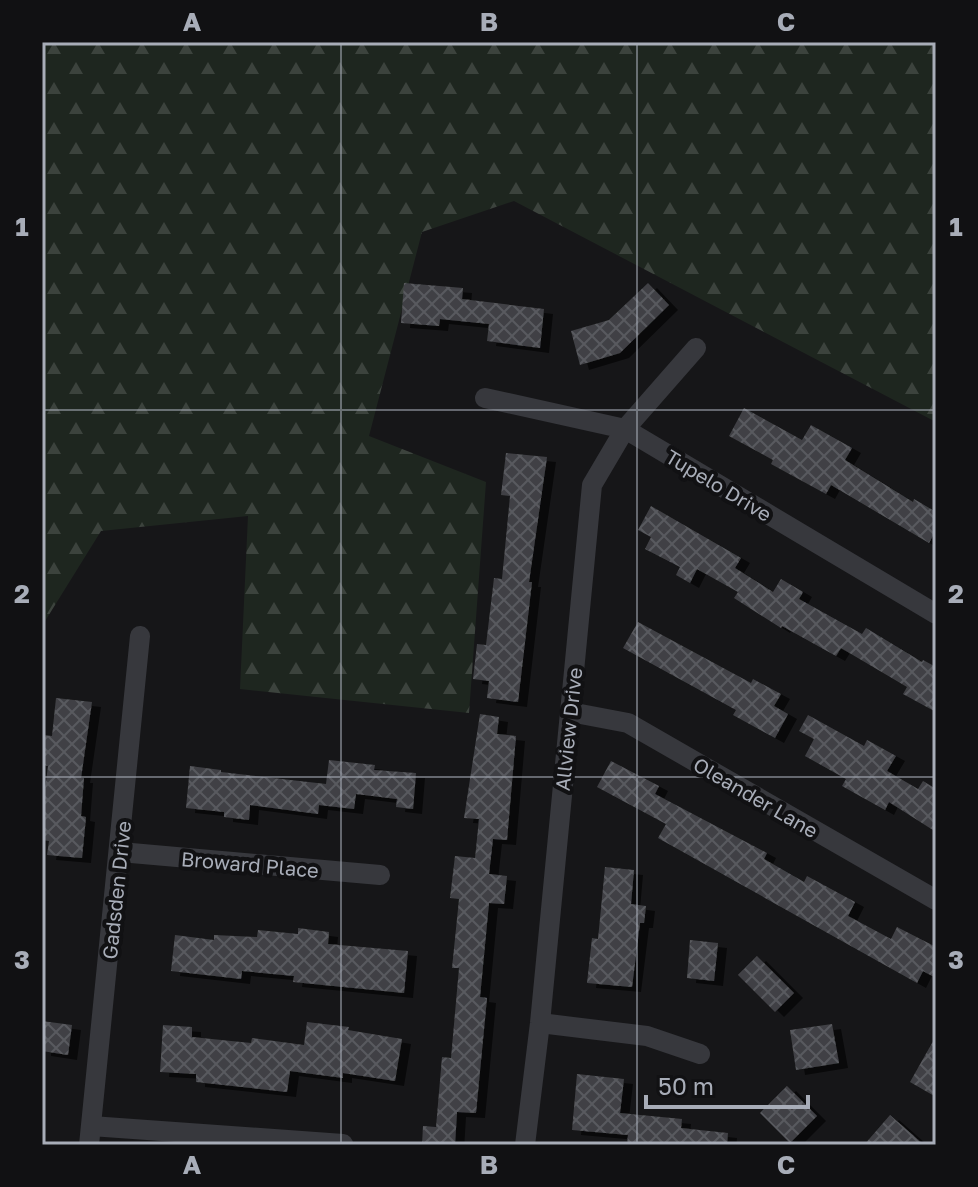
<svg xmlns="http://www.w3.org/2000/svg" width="978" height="1187" font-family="'Golos Text',sans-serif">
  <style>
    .forest { fill: url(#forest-firs) }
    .building { fill: url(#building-cross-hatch); filter: url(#shadow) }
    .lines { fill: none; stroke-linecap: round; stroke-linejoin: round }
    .street { stroke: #37383d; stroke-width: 20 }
    .grid { fill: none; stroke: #a8adb8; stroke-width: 2; stroke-opacity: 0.55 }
    .labels { text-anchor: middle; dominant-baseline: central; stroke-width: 8; stroke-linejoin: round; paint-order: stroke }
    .street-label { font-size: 20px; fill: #a8adb8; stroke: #111113 }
    .neatline { fill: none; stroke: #a8adb8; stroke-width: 3 }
    .grid-label { font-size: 26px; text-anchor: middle; font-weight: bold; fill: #a8adb8 }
  </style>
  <defs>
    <pattern id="forest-firs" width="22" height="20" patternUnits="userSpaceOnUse" patternTransform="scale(2)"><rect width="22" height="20" fill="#1e261f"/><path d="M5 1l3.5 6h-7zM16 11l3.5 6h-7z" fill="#3c433d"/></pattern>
    <pattern id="building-cross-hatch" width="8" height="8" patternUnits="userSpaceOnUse" patternTransform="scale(2)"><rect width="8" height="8" fill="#404145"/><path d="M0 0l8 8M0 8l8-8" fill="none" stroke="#595a5e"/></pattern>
    <filter id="shadow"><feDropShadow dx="9" dy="5" stdDeviation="0" flood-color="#0009"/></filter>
  </defs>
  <rect width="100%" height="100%" fill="#161618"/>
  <!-- forest -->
  <path class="forest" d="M42,42h894v380l-422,-221 -92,31 -53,204 117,46 -17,231 -229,-24 8,-173 -147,15 -59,95z"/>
  <!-- building -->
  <path class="building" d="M404,283l59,5 -1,11 82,10 -4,39 -53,-7 2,-17 -49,-5 -1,7 -38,-3z
    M648,283l21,22 -49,48 -40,12 -9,-34 38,-11z
    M744,408l58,32 9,-15 41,23 -7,12 68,42 1,-3 22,13v18l-7,13 -98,-58 -5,9 -55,-30 2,-4 -44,-24z
    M506,453l41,4 -18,125h3l-14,120 -31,-4 2,-17 -16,-2 4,-35 9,1 8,-67 8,1 8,-83 -9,-1z
    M651,506l90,52 -6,10 38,24 8,-13 22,13 -4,7 63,35 4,-6 56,34 1,-2 13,7v45l-33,-18 4,-7 -66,-39 -5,8 -54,-30 -1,2 -47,-30 4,-6 -41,-23 -7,14 -14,-8 4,-8 -35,-18 6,-12 -13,-7z
    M638,622l113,61 2,-4 28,15 -7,12 14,8 -13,24 -42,-23 3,-5 -113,-62z
    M56,698l36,4 -11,76h3l-3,38 5,1 -4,41 -35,-3 2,-14 -7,-1v-28l6,-46 -6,-1v-30l10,1z
    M480,714l19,3 -2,17 19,2 -9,104 -14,-1 -4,35 18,2 -3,28 -15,-1 -9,94 7,1 -11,115 -19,-1 -2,33h-33l1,-19 13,1 6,-70 9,1 8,-90h-7l7,-69 -9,-1 5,-42 20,2 4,-39 -15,-1z
    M808,715l56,31 3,-6 29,16 -9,15 31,18 5,-8 13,8v43l-47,-30 -4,8 -43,-24 4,-7 -41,-23 9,-17 -15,-8z
    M329,760l46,5 -1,5 42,3 -3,36 -17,-2 1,-8 -41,-5 -2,15 -35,-4 -1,9 -68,-9 -1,15 -25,-3v-5l-38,-4 4,-42 31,4v2l105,12z
    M611,761l48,25 -4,8 112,59 -3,6 40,23 3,-6 48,26 -7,14 43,23 6,-12 39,20v31l-13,-7 -6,12 -259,-145 8,-14 -69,-37z
    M605,867l29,3 -3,34 15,2 -2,17h-4l-8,64 -45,-4 5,-45 6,1z
    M298,928l31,4 -1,12 80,7 -4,42 -111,-11 1,-6 -52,-5 -1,8 -70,-8 4,-36 39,5v-5l43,2 1,-7 40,4z
    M690,940l28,3 -4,38 -27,-3z
    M757,956l37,37 -19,19 -37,-37z
    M42,1021l30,4 -4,30 -26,-4z
    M307,1022l42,5 -1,3 54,9 -7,42 -52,-8v5l-53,-7 -3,21 -91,-10v-8l-36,-2 3,-47 29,2v10l59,6 1,-5 52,7z
    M832,1024l7,39 -43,7 -6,-40z
    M936,1036v61l-26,-15z
    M577,1074l47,5 -4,34 62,6 -1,9 47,5 -1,12h-86l-14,-1 1,-9 -56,-5z
    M787,1086l30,30 -27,27 -30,-30z
    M890,1115l34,30h-60z"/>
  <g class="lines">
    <!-- street -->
    <path class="street" d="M485,398l140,31 311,185
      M570,712l58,11 308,177
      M120,852l260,23
      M540,1023l107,13 53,18
      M91,1126l252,18
      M89,1145l51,-509
      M525,1145l15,-122 52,-538 33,-56 71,-81"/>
  </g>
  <!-- grid -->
  <path class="grid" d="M341,42v1103M637,42v1103M42,410h894M42,777h894"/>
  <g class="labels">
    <!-- street labels -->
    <g class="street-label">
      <text transform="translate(719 485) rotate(31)">Tupelo Drive</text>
      <text transform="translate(568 729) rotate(-84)">Allview Drive</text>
      <text transform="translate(756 797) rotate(30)">Oleander Lane</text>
      <text transform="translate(250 864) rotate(5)">Broward Place</text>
      <text transform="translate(116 890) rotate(-84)">Gadsden Drive</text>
    </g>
  </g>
  <!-- border -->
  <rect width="978" height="1187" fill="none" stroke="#111113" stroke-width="88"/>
  <!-- scale -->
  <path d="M646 1095v12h162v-12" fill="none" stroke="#a8adb8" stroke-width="4"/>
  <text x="658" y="1095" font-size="24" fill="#a8adb8" stroke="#111113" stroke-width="6" paint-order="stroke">50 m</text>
  <rect x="44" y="44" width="890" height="1099" class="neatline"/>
  <g class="grid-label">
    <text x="192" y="31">A</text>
    <text x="489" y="31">B</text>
    <text x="786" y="31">C</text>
    <text x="22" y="236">1</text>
    <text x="956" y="236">1</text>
    <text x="22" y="603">2</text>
    <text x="956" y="603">2</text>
    <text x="22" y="969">3</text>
    <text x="956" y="969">3</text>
    <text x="192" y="1174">A</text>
    <text x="489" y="1174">B</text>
    <text x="786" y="1174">C</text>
  </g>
</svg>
